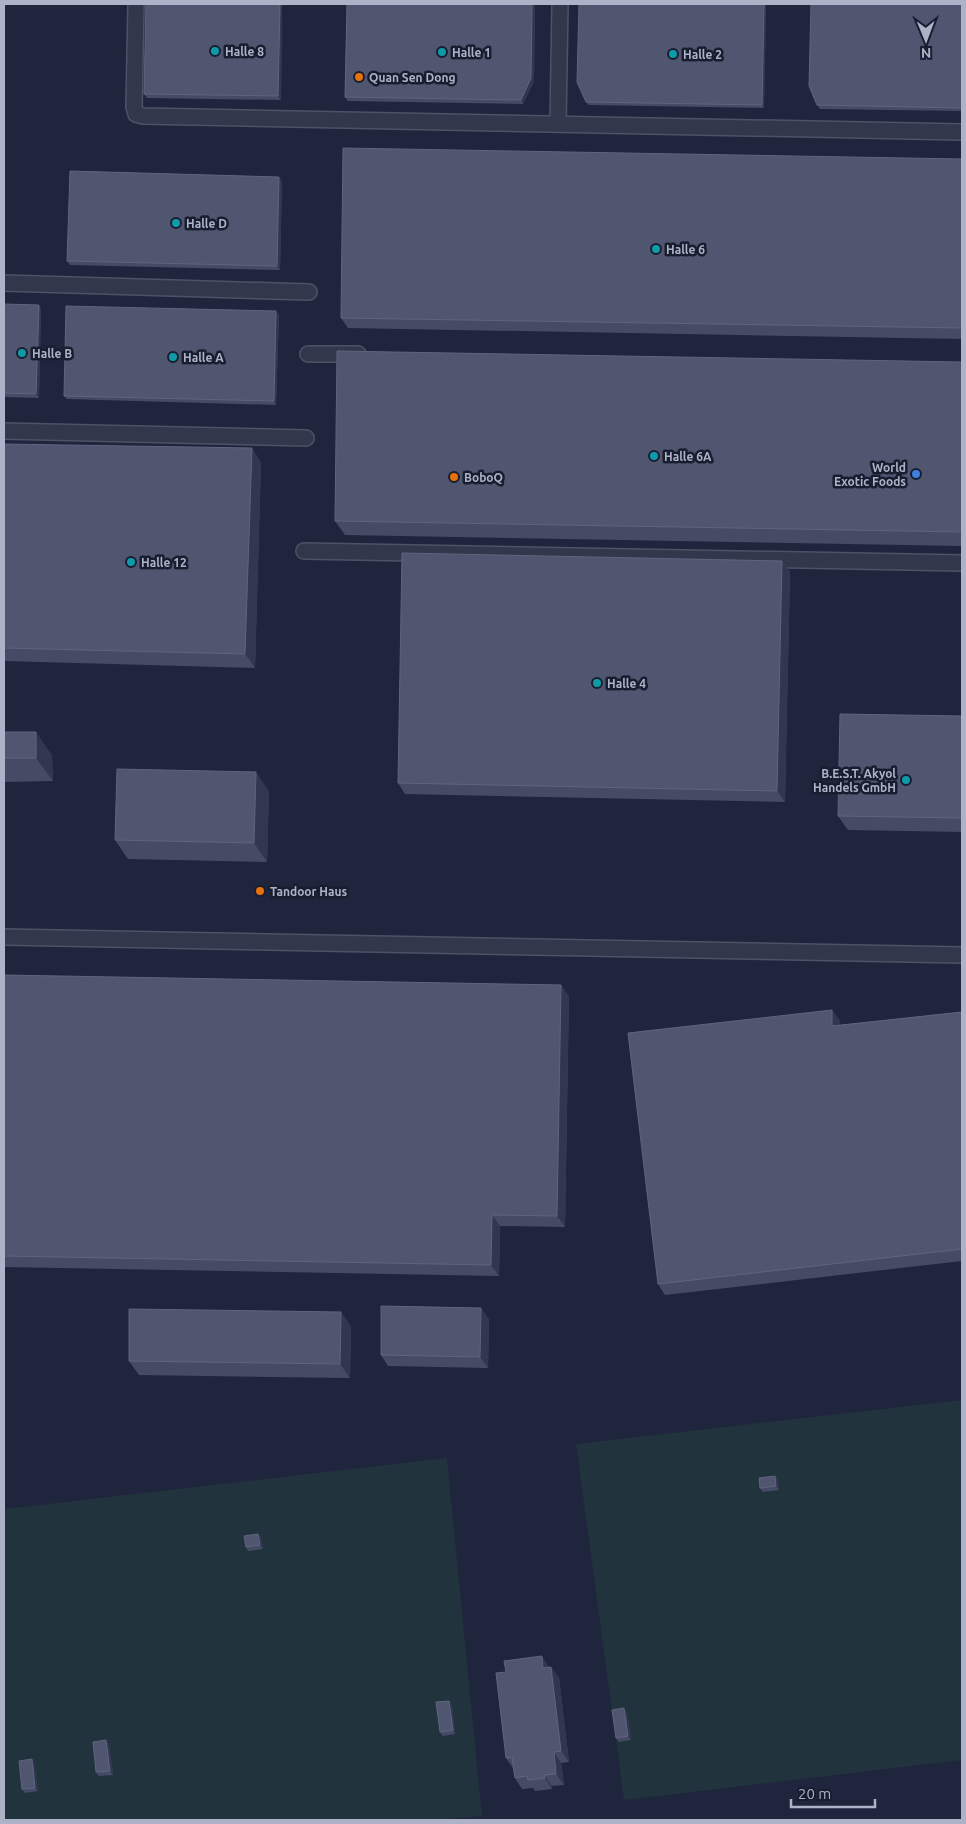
<svg xmlns="http://www.w3.org/2000/svg" width="966" height="1824" font-family="Ubuntu,sans-serif">
  <style>
    .green { fill: #21333d }
    .lines { fill: none; stroke-linecap: round; stroke-linejoin: round }
    .service-casing { stroke: #4e5266; stroke-width: 18 }
    .service { stroke: #33374c; stroke-width: 15 }
    .wall { fill: #464b65 }
    .shaded-wall { fill: #323750 }
    .building { fill: #515670; stroke: #60647e }
    .culture-dot { fill: #0f9aa8; stroke: #191d30; stroke-width: 2 }
    .food-dot { fill: #e8710a; stroke: #191d30; stroke-width: 2 }
    .shop-dot { fill: #3f7fe0; stroke: #191d30; stroke-width: 2 }
    .labels { text-anchor: middle; dominant-baseline: central; stroke-width: 5; stroke-linejoin: round; paint-order: stroke }
    .poi-label { font-size: 12px; font-weight: bold; fill: #aeb2c8; stroke: #191d30; text-anchor: start }
  </style>
  <rect width="100%" height="100%" fill="#1f253c"/>
  <!-- green -->
  <path class="green" d="M962,1400v360l-338,40 -48,-356z
    M447,1458l35,358 -43,4h-435v-311z"/>
  <g class="lines">
    <!-- service casing -->
    <g class="service-casing">
      <path id="service" d="M136,4l-2,103 2,7 7,2 819,16
        M558,124l2,-120
        M4,283l305,9
        M308,354h50
        M4,431l302,7
        M304,551l658,12
        M4,937l958,18"/>
    </g>
    <!-- service -->
    <use href="#service" class="service"/>
  </g>
  <!-- wall -->
  <path class="wall" d="M146,4h136l-1,96 -134,-2 -3,-4z
    M347,4h188l-1,77 -11,23 -175,-3 -3,-4z
    M579,4h187l-2,104 -175,-3 -3,-3z
    M962,4v107l-142,-2 -3,-4z
    M962,159v180l-614,-11 -7,-10z
    M282,181l-2,89 -210,-5 -3,-4z
    M4,304l37,5 -2,89 -35,-1z
    M279,315l-3,90 -209,-6 -3,-3z
    M962,362v184l-617,-11 -10,-14z
    M4,444l257,18 -6,206 -251,-7z
    M782,561l8,11 -5,230 -380,-8 -7,-11z
    M962,716v116l-114,-2 -10,-14z
    M4,732l48,23 1,26 -49,1z
    M269,791l-2,71 -139,-3 -13,-19z
    M4,975l565,21 -4,231 -65,-1 -1,50 -495,-9z
    M832,1010l8,11v4l122,-13v249l-297,34 -7,-11z
    M489,1319l-1,49 -100,-2 -7,-11z
    M351,1326l-1,52 -211,-3 -10,-14z
    M775,1476l3,4 1,10 -16,2 -3,-4z
    M258,1534l3,4 2,11 -15,2 -2,-4z
    M551,1667l8,11 10,84 -8,1 3,22 -12,1v3l-17,2 -2,-3 -11,1 -7,-11 -2,-10 -7,-10v-86z
    M449,1701l3,4 3,29 -12,2 -3,-4z
    M627,1712l4,28 -12,2 -3,-4z
    M109,1744l4,31 -14,1 -3,-4z
    M34,1763l4,28 -13,2 -3,-4z"/>
  <!-- shaded-wall -->
  <path class="shaded-wall" d="M280,4h2l-1,96 -3,-4z
    M532,4h3l-1,77 -11,23 -2,-4z
    M764,4h2l-2,104 -2,-3z
    M279,177l3,4 -2,89 -3,-4z
    M39,305l2,4 -2,89 -3,-4z
    M276,311l3,4 -3,90 -2,-4z
    M252,448l9,14 -6,206 -10,-14z
    M782,561l8,11 -5,230 -8,-11z
    M36,732l16,23 1,26 -17,-23z
    M256,772l13,19 -2,71 -13,-19z
    M561,985l8,11 -4,231 -8,-11z
    M832,1010l8,11v16l-8,-11z
    M492,1215l8,11 -1,50 -8,-11z
    M481,1308l8,11 -1,49 -8,-11z
    M341,1312l10,14 -1,52 -10,-14z
    M775,1476l3,4 1,10 -3,-4z
    M258,1534l3,4 2,11 -3,-4z
    M542,1656l7,11 -6,1z
    M551,1667l8,11 10,84 -8,-11z
    M449,1701l3,4 3,29 -2,-4z
    M624,1708l3,4 4,28 -3,-4z
    M106,1740l3,4 4,31 -3,-4z
    M554,1752l7,11 3,22 -8,-11z
    M32,1759l2,4 4,28 -3,-3z
    M544,1775l8,11v3l-7,-11z"/>
  <!-- building -->
  <path class="building" d="M146,4h134l-2,92 -134,-2z
    M347,4h185l-1,74 -10,22 -176,-3z
    M579,4h185l-2,101 -176,-3 -9,-20z
    M811,4h151v104l-145,-3 -8,-19z
    M343,148l619,11v169l-621,-10z
    M70,171l209,6 -2,89 -210,-5z
    M4,304l35,1 -3,89 -32,-1z
    M66,306l210,5 -2,90 -210,-5z
    M337,351l625,11v170l-627,-11z
    M4,444l248,4 -7,206 -241,-6z
    M402,553l380,8 -5,230 -379,-8z
    M840,714l122,2v102l-124,-2z
    M4,732h32v26h-32z
    M117,769l139,3 -2,71 -139,-3z
    M4,975l557,10 -4,231 -65,-1 -1,50 -487,-9z
    M832,1010v16l130,-14v237l-304,35 -30,-251z
    M381,1306l100,2 -1,49 -99,-2z
    M129,1309l212,3 -1,52 -211,-3z
    M775,1476l1,10 -16,2 -1,-10z
    M258,1534l2,11 -14,2 -2,-11z
    M542,1656l1,12 8,-1 10,84 -7,1 2,22 -12,1 1,3 -17,2 -1,-4 -12,2 -3,-21 -6,1 -10,-85 10,-1 -2,-11z
    M449,1701l4,29 -13,2 -4,-30z
    M624,1708l4,28 -12,2 -4,-28z
    M106,1740l4,31 -14,1 -3,-30z
    M32,1759l3,29 -13,1 -3,-28z"/>
  <!-- markers -->
  <g class="culture-dot">
    <circle cx="215" cy="51" r="5"/>
    <circle cx="442" cy="52" r="5"/>
    <circle cx="673" cy="54" r="5"/>
    <circle cx="176" cy="223" r="5"/>
    <circle cx="656" cy="249" r="5"/>
    <circle cx="22" cy="353" r="5"/>
    <circle cx="173" cy="357" r="5"/>
    <circle cx="654" cy="456" r="5"/>
    <circle cx="131" cy="562" r="5"/>
    <circle cx="597" cy="683" r="5"/>
    <circle cx="906" cy="780" r="5"/>
  </g>
  <g class="food-dot">
    <circle cx="359" cy="77" r="5"/>
    <circle cx="454" cy="477" r="5"/>
    <circle cx="260" cy="891" r="5"/>
  </g>
  <circle class="shop-dot" cx="916" cy="474" r="5"/>
  <g class="labels">
    <!-- poi labels -->
    <g class="poi-label">
      <text x="225" y="51">Halle 8</text>
      <text x="452" y="52">Halle 1</text>
      <text x="683" y="54">Halle 2</text>
      <text x="369" y="77">Quan Sen Dong</text>
      <text x="186" y="223">Halle D</text>
      <text x="666" y="249">Halle 6</text>
      <text x="32" y="353">Halle B</text>
      <text x="183" y="357">Halle A</text>
      <text x="664" y="456">Halle 6A</text>
      <text x="906" y="467" text-anchor="end">World<tspan x="906" dy="14">Exotic Foods</tspan></text>
      <text x="464" y="477">BoboQ</text>
      <text x="141" y="562">Halle 12</text>
      <text x="607" y="683">Halle 4</text>
      <text x="896" y="773" text-anchor="end">B.E.S.T. Akyol<tspan x="896" dy="14">Handels GmbH</tspan></text>
      <text x="270" y="891">Tandoor Haus</text>
    </g>
  </g>
  <!-- border -->
  <rect width="966" height="1824" fill="none" stroke="#aeb2c8" stroke-width="10"/>
  <!-- north arrow -->
  <g transform="translate(926 40) rotate(179)" stroke="#191d30" stroke-width="4" paint-order="stroke">
  <path d="M0-4L9 19L0 12L-9 19Z" fill="#aeb2c8"/>
  <text y="-8" font-size="14" font-weight="bold" text-anchor="middle" fill="#aeb2c8">N</text>
  </g>
  <!-- scale -->
  <path d="M791 1799v8h84v-8" fill="none" stroke="#aeb2c8" stroke-width="2.5"/>
  <text x="798" y="1799" font-size="15" fill="#aeb2c8" stroke="#191d30" stroke-width="4" paint-order="stroke">20 m</text>
</svg>
